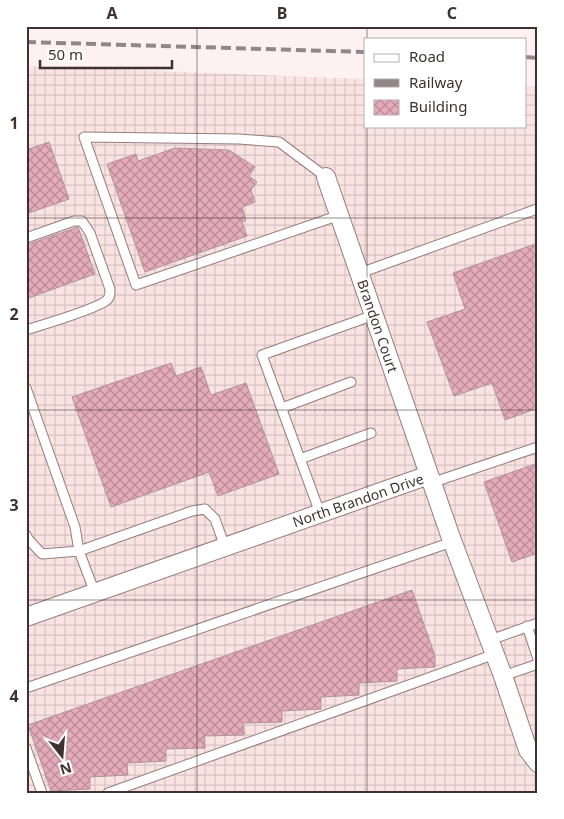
<svg xmlns="http://www.w3.org/2000/svg" width="564" height="819" font-family="'Noto Sans',sans-serif">
  <style>
    .industrial { fill: url(#industrial-grid) }
    .building { fill: url(#building-cross-hatch); stroke: #af969c }
    .lines { fill: none; stroke-linecap: round; stroke-linejoin: round }
    .service-casing { stroke: #967d7c; stroke-width: 11 }
    .minor-casing { stroke: #967d7c; stroke-width: 20 }
    .service { stroke: #fff; stroke-width: 9 }
    .minor { stroke: #fff; stroke-width: 18 }
    .rail { stroke: #928686; stroke-width: 4; stroke-dasharray: 10 5; stroke-linecap: butt }
    .grid { fill: none; stroke: #3d3231; stroke-width: 1; stroke-opacity: 0.55 }
    .labels { text-anchor: middle; dominant-baseline: central; stroke-width: 5; stroke-linejoin: round; paint-order: stroke }
    .street-label { font-size: 14px; fill: #3d3231; stroke: #fff }
    .neatline { fill: none; stroke: #3d3231; stroke-width: 2 }
    .grid-label { font-size: 16px; text-anchor: middle; font-weight: bold; fill: #3d3231 }
  </style>
  <defs>
    <pattern id="industrial-grid" width="8" height="8" patternUnits="userSpaceOnUse" patternTransform="scale(1.25)"><rect width="8" height="8" fill="#fae4e2"/><path d="M0 4h8M4 0v8" fill="none" stroke="#d7c4c2"/></pattern>
    <pattern id="building-cross-hatch" width="8" height="8" patternUnits="userSpaceOnUse" patternTransform="scale(1.25)"><rect width="8" height="8" fill="#e5abba"/><path d="M0 0l8 8M0 8l8-8" fill="none" stroke="#bb8c98"/></pattern>
  </defs>
  <rect width="100%" height="100%" fill="#fdf1f1"/>
  <!-- industrial -->
  <path class="industrial" d="M26,66l339,13v47h160v-40h13v707h-512z"/>
  <!-- building -->
  <path class="building" d="M49,142l20,57 -43,15v-64z
    M175,148l54,2 26,17 -6,9 8,6 -6,8 4,12 -13,5 4,13 -4,2 5,14 -102,36 -38,-108 29,-10 2,7z
    M78,227l17,47 -69,25v-54z
    M538,243v165l-33,12 -13,-37 -38,13 -27,-74 38,-13 -12,-36z
    M171,363l5,13 25,-9 10,28 35,-12 33,91 -61,22 -9,-24 -98,35 -39,-110z
    M535,464l3,8v81l-26,9 -28,-80z
    M412,590l23,66v11l-38,2v12l-38,2v12l-38,2v12l-39,2v11l-39,1 1,12 -40,1 1,12 -39,1v12l-39,2 1,12 -38,2v12l-39,2 -23,-66z"/>
  <g class="lines">
    <!-- service casing -->
    <g class="service-casing">
      <path id="service" d="M326,177l-47,-35 -40,-3 -155,-2 52,148 204,-70
        M26,238l48,-17h8l8,12 20,56c0,5 0,8 -3,11 -10,9 -65,25 -81,30
        M360,273l177,-64
        M26,388l49,139 4,24 -37,3 -14,-15 -2,-4
        M282,408l69,-26
        M300,459l71,-26
        M431,483l107,-36
        M320,513l-58,-158 112,-40
        M95,593l-16,-42 113,-40 13,-2 10,10 10,28
        M527,626l11,33
        M490,640l48,-17
        M503,676l35,-12
        M26,688l426,-146
        M26,748l16,45
        M108,793l387,-139"/>
    </g>
    <!-- minor casing -->
    <g class="minor-casing">
      <path id="minor" d="M326,177l124,358 53,141 25,74 10,13
        M26,617l403,-142"/>
    </g>
    <!-- service -->
    <use href="#service" class="service"/>
    <!-- minor -->
    <use href="#minor" class="minor"/>
    <!-- rail -->
    <path class="rail" d="M26,42l339,10
      M525,57l13,1"/>
  </g>
  <!-- grid -->
  <path class="grid" d="M197,26v767M367,26v13M367,126v667M26,218h512M26,410h512M26,600h512"/>
  <g class="labels">
    <!-- street labels -->
    <g class="street-label">
      <text transform="translate(378 326) rotate(71)">Brandon Court</text>
      <text transform="translate(358 500) rotate(-19)">North Brandon Drive</text>
    </g>
  </g>
  <!-- border -->
  <rect width="564" height="819" fill="none" stroke="#ffffff" stroke-width="55"/>
  <!-- legend -->
  <rect x="364" y="38" width="162" height="90" fill="#ffffff" stroke="#b1adad"/>
  <rect x="374" y="54" width="25" height="8" fill="#ffffff" stroke="#b1adad"/>
  <text x="409" y="62" font-size="15" fill="#3d3231">Road</text>
  <rect x="374" y="79" width="25" height="8" fill="#928686" stroke="#b1adad"/>
  <text x="409" y="88" font-size="15" fill="#3d3231">Railway</text>
  <rect x="374" y="100" width="25" height="15" fill="url(#building-cross-hatch)" stroke="#b1adad"/>
  <text x="409" y="112" font-size="15" fill="#3d3231">Building</text>
  <!-- north arrow -->
  <g transform="translate(62 756) rotate(163)" stroke="#ffffff" stroke-width="4" paint-order="stroke">
  <path d="M0-4L9 19L0 12L-9 19Z" fill="#3d3231"/>
  <text y="-8" font-size="14" font-weight="bold" text-anchor="middle" fill="#3d3231">N</text>
  </g>
  <!-- scale -->
  <path d="M40 60v8h132v-8" fill="none" stroke="#3d3231" stroke-width="2.5"/>
  <text x="48" y="60" font-size="15" fill="#3d3231" stroke="#ffffff" stroke-width="4" paint-order="stroke">50 m</text>
  <rect x="28" y="28" width="508" height="764" class="neatline"/>
  <g class="grid-label">
    <text x="112" y="19">A</text>
    <text x="282" y="19">B</text>
    <text x="452" y="19">C</text>
    <text x="14" y="129">1</text>
    <text x="14" y="320">2</text>
    <text x="14" y="511">3</text>
    <text x="14" y="702">4</text>
  </g>
</svg>
